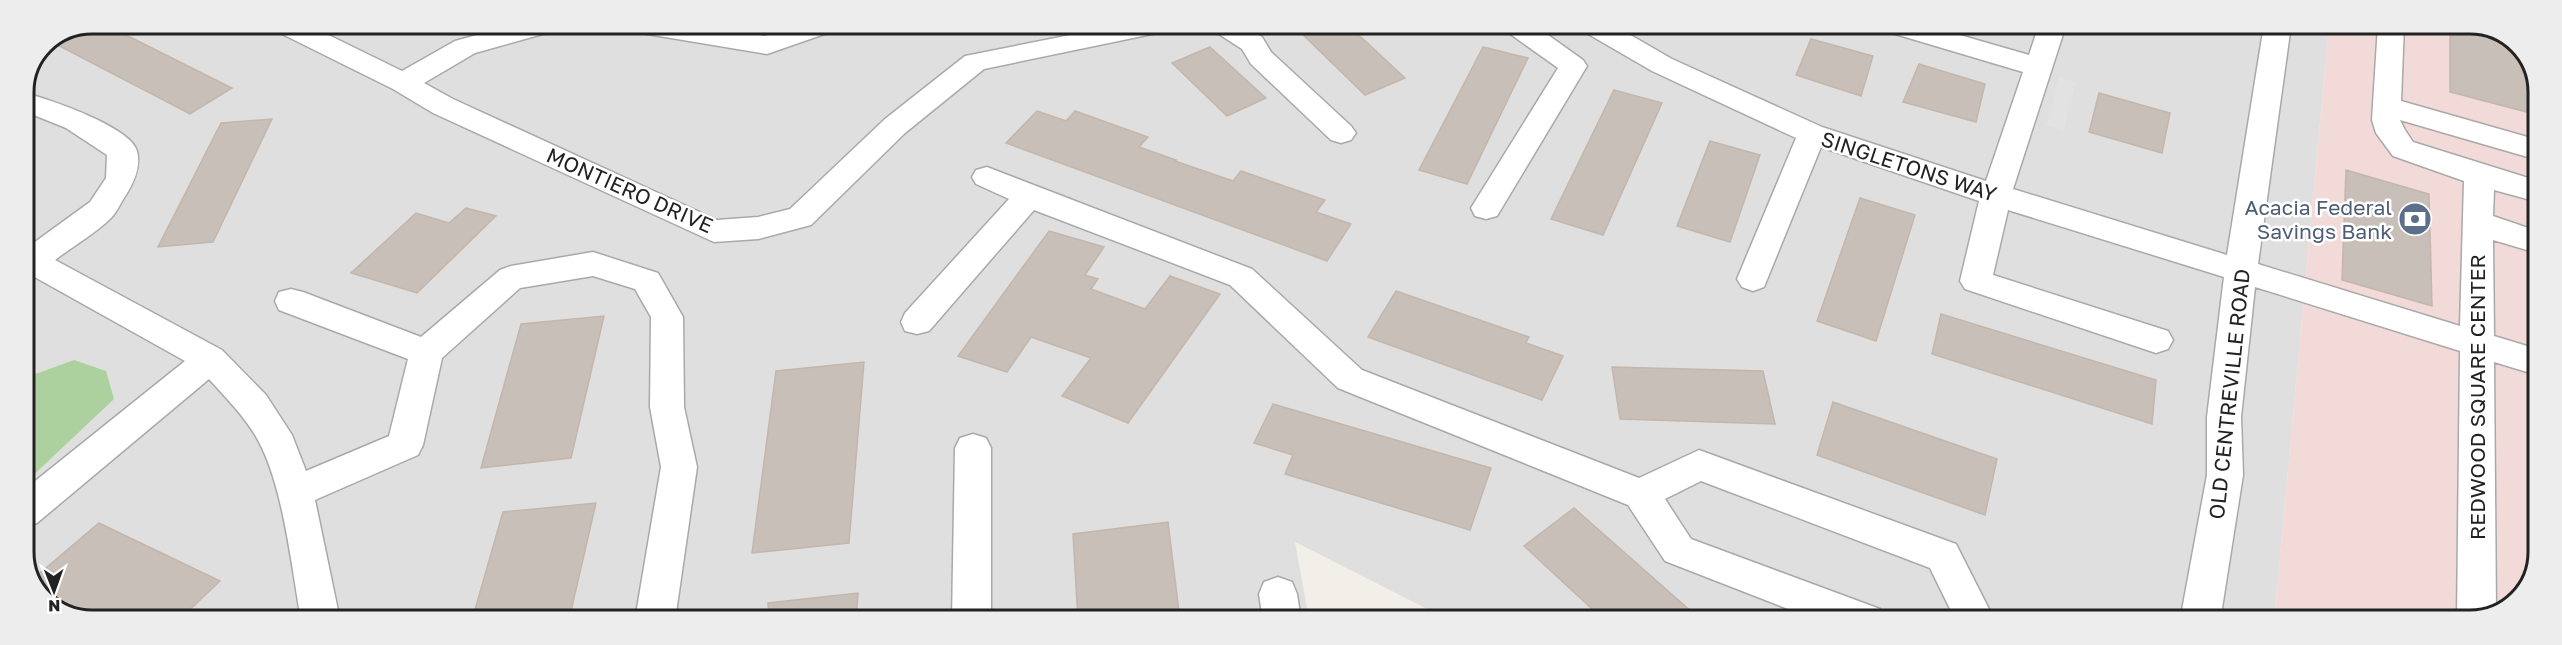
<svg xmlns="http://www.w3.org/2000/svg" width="2562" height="645" font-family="'Golos Text',sans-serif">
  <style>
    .residential { fill: #e0dfdf }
    .commercial { fill: #f2dad9 }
    .forest { fill: #add19e }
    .parking { fill: #e2e2e2 }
    .building { fill: #c7bfb8; stroke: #c4b6ab; stroke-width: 1.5 }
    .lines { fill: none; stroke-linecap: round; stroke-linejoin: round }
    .minor-casing { stroke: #a9a9a9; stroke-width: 3 }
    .minor { fill: #fff; fill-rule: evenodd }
    .labels { text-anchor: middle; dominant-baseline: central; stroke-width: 5; stroke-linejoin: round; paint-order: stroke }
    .street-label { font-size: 21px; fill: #222; stroke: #fff }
    .service-label { font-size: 21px; fill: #4e5e75; stroke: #fff; text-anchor: end }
    .rim { fill: none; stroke: #222; stroke-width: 3 }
  </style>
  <rect width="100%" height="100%" fill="#f2efe9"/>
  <!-- residential -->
  <path class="residential" d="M92,24l2237,1 -55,596 -825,-1 -154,-78 14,78h-1231l-37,-22 -16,-37 -1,-77 90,-86 -40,-38 -50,18v-286l20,-48z"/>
  <!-- commercial -->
  <path class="commercial" d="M2329,25h155l37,22 17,40 -1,480 -25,40 -42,14h-196z"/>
  <!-- forest -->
  <path class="forest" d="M74,360l32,11 8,28 -90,85v-106z"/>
  <!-- parking -->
  <path class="parking" d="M2059,77l17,5 -12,48 -18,-5z"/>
  <!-- building -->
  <path class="building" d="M1293,25h55l57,53 -40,17z
    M2450,25h34l37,22 17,40v28l-88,-23z
    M84,28l40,6 108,54 -42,26 -140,-73z
    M1811,39l62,17 -12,40 -65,-21z
    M1210,47l56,51 -39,18 -55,-53z
    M1483,47l45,11 -61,126 -48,-14z
    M1919,64l66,20 -9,38 -73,-20z
    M1614,90l48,13 -59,132 -52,-16z
    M2099,93l71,20 -8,40 -73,-21z
    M1037,111l29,10 9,-10 73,26 -9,10 37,13 -1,1 58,20 8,-10 84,29 -9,12 35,12 -24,37 -321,-118z
    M272,119l-59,123 -55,5 63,-124z
    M1710,141l50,14 -30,87 -53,-16z
    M2346,170l83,24 3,112 -90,-26z
    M1860,198l55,17 -39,126 -59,-20z
    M466,208l30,8 -79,77 -66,-20 65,-60 33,10z
    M1049,231l55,16 -19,28 13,4 -7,10 54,20 25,-33 50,18 -92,129 -66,-27 29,-38 -60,-21 -24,35 -49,-16z
    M1396,291l133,46 -3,6 37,13 -21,44 -174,-63z
    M1941,314l215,66 -4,44 -220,-70z
    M604,316l-33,142 -90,10 40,-144z
    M864,362l-15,181 -97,10 24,-182z
    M1612,367l151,4 12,53 -155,-5z
    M1833,402l164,57 -12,56 -168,-60z
    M1273,404l218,64 -21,62 -185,-56 8,-19 -39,-12z
    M596,503l-27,117h-97l31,-108z
    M1574,508l128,113 -98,-1 -80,-74z
    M1168,522l12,98h-102l-5,-86z
    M99,523l121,58 -41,39h-101l-37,-22 -8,-19z
    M858,593l-2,27h-87l-1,-17z"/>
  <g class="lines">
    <!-- minor casing -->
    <g class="minor-casing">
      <path id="minor" d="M271,24h35l96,47 53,-30 62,-17h82l-3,6 -53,4 -68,19 -51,30 29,16 264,121 41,-3 32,-8 95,-90 80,-63 156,-31h49l-3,6 -10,2 -173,36 -79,64 -94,92 -53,14 -44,3 -281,-129 -40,-24 -119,-59z
        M622,24h68l75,12 34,-12h40l-3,6 -69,24 -132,-22 -10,-2z
        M1211,25h31l20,12 9,15 80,74 5,7 -5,7 -10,3 -10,-3 -80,-76 -9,-15 -28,-18z
        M1503,25h31l49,35 4,6 -90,150 -11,3 -11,-3 -4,-8 87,-140 -52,-37z
        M1580,25h33l59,34 150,68 164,54 37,-109 -138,-41 -3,-6h43l104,30 10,-30h27l-53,164 214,66 37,-230h27l-33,239 202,62 4,-145 -71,-25 -17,-23 -4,-13 6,-95h26l-3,76 137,39v20l-138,-40 5,10 8,12 125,39v21l-44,-12 -1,26 44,15v22l-44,-13 1,96 43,13v26l-43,-13 2,250 -26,9h-12l-1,-2 3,-268 -205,-64 -14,130 2,58 -23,146h-40l27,-146v-58l17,-140 -216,-67 -15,65 175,56 5,9 -5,9 -12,4 -12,-4 -179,-60 -5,-8 19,-80 -158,-54 -57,140 -11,4 -11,-4 -5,-8 59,-141 -144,-67 -69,-40z
        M24,93c23,5 107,34 113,58 4,16 -3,31 -11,44 -5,7 -9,17 -15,23 -16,16 -38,28 -56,42l167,90 44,45 26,40 14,36 83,-35 19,-77 -129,-49 -4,-9 4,-9 12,-3 12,3 118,45 79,-67 11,-4 82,-14 65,21 25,44 1,90 13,60 -22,153h-40l26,-153 -11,-60 1,-90 -16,-28 -42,-13 -73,12 -78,70 -19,87 -5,10 -103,45 25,120h-39c-9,-51 -17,-126 -39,-172 -12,-26 -33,-47 -53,-69l-172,144 -12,4 -1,-37 161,-129 -154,-86 -7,3v-32l4,1 62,-45 16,-24 1,-23 -41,-27 -42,-17z
        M987,167l265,102 110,101 277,108 60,-28 257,94 39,77h-39l-26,-53 -229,-87 -36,18 26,40 189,70 5,12h-66l-154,-60 -37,-56 -290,-117 -108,-103 -196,-75 -105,121 -12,3 -12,-3 -4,-9 4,-9 104,-114 -33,-15 -4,-7 4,-7z
        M973,434l13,4 5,10v172h-39l3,-172 5,-10z
        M1278,577l14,5 5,12 4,26h-38l-4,-26 5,-12z"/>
    </g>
    <!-- minor -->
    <use href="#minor" class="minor"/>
  </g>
  <!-- icons -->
  <defs>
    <g id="bank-disc" transform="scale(1.725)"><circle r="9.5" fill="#5c6f8a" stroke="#fff"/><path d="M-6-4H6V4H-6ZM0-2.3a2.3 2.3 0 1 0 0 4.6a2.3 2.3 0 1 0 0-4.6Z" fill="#fff"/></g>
  </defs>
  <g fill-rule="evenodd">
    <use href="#bank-disc" x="2415" y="219"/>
  </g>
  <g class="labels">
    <!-- street labels -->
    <g class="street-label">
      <text transform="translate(1909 166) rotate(18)">SINGLETONS WAY</text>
      <text transform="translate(630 190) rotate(24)">MONTIERO DRIVE</text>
      <text transform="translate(2229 394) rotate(-84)">OLD CENTREVILLE ROAD</text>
      <text transform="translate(2477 397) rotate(-90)">REDWOOD SQUARE CENTER</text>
    </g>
    <!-- service labels -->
    <g class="service-label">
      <text x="2392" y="207">Acacia Federal<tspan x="2392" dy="24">Savings Bank</tspan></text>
    </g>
  </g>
  <!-- crop -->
  <path d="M0 0H2562V645H0ZM92 34H2470A58 58 0 0 1 2528 92V552A58 58 0 0 1 2470 610H92A58 58 0 0 1 34 552V92A58 58 0 0 1 92 34Z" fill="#ededed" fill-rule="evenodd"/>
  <path class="rim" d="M92 34H2470A58 58 0 0 1 2528 92V552A58 58 0 0 1 2470 610H92A58 58 0 0 1 34 552V92A58 58 0 0 1 92 34Z"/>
  <!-- north arrow -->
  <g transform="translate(54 591) rotate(179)" stroke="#ffffff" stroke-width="4.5" paint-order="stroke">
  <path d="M0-4.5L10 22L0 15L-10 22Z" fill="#222222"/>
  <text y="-9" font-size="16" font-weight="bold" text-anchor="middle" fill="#222222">N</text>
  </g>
</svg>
